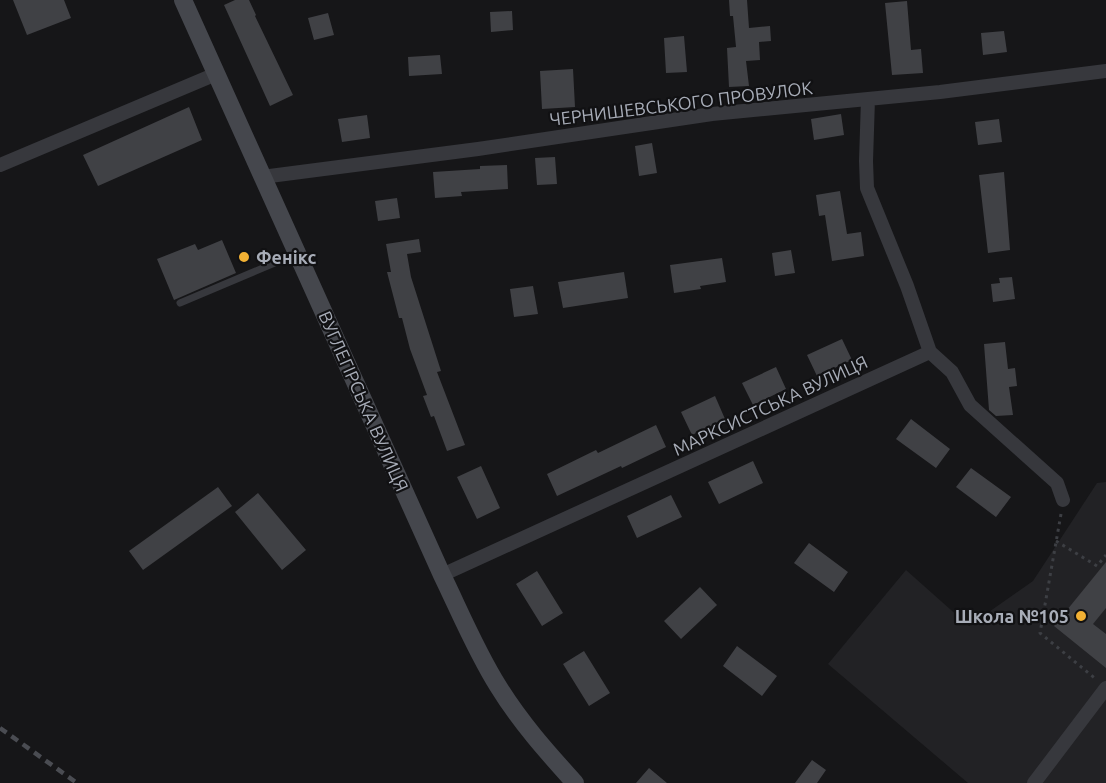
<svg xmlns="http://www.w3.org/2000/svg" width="1106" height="783" font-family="Ubuntu,sans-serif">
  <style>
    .built { fill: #222225 }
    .building { fill: #404145 }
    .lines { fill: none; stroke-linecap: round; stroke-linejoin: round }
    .path { stroke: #3d3f44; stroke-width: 3; stroke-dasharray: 3 4.5; stroke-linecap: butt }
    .lane { stroke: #37383d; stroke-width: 7 }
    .street { stroke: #37383d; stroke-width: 14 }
    .secondary { stroke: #45474d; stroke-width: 18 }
    .rail { stroke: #4a4c52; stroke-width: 4.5; stroke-dasharray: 8 6; stroke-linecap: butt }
    .poi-dot { fill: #f2b134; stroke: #111113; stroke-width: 2 }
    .labels { text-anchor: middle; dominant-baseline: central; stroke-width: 4.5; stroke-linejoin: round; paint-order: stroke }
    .street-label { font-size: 18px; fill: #a8adb8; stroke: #111113 }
    .poi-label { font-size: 18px; font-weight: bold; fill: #a8adb8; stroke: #111113; text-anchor: start }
  </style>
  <rect width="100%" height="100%" fill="#161618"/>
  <!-- built -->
  <path class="built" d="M1106,482v301h-138l-140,-119 78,-94 63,56 64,-45 64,-98z"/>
  <!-- building -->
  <path class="building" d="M13,0h51l7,18 -44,17z
    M235,0h14l7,15 -1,1 38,79 -23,11 -46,-101z
    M729,0h18l2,28 21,-2 1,15 -12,1 1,18 -14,1 3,25 -20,1 -2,-39 9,-1 -3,-31h-3z
    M907,1l4,49 10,-1 2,24 -31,2 -7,-72z
    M512,11l1,19 -22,2 -1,-20z
    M328,13l6,22 -20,5 -6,-22z
    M1004,31l3,21 -24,3 -2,-22z
    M684,36l3,36 -21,1 -2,-35z
    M440,55l2,19 -33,2 -1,-19z
    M573,69l2,38 -33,2 -2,-38z
    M189,107l13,33 -104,46 -15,-31z
    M841,114l3,21 -30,5 -3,-21z
    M367,115l3,23 -28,4 -4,-23z
    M999,119l3,23 -24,3 -3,-23z
    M652,143l5,30 -18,3 -4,-30z
    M555,157l2,27 -20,1 -2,-27z
    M507,165l1,24 -47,3 1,4 -27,2 -2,-26 47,-3v-3z
    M1004,172l6,78 -22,3 -9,-78z
    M840,191l7,43 14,-2 3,24 -32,5 -7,-46 -6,1 -3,-21z
    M397,198l3,20 -22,3 -3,-20z
    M419,239l2,13 -14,2 4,23 30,94 -4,1 28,73 -18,6 -13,-35 -3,1 -8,-21 4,-1 -17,-46 -8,-31h-3l-12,-46h4l-5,-28z
    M222,240l14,33 -62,27 -17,-41 38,-15 3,6z
    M791,250l4,23 -20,3 -3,-23z
    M722,258l4,24 -26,4 1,3 -27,4 -4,-28z
    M624,272l4,26 -65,10 -5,-26z
    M1012,277l3,22 -22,3 -2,-18 9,-1 -1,-5z
    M533,286l5,28 -24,3 -4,-28z
    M842,339l10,21 -35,16 -10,-21z
    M1005,342l3,27 7,-1 2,18 -8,1 4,28 -17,1 -7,-6 -5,-66z
    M776,367l10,22 -33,16 -11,-22z
    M715,396l10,23 -33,16 -11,-23z
    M911,419l39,30 -14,19 -40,-29z
    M656,425l10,22 -44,21 -1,-2 -64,30 -10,-22 49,-24 2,3z
    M753,461l10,22 -44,21 -11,-22z
    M481,466l19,42 -23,11 -20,-42z
    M971,468l40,29 -15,20 -40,-30z
    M218,487l14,19 -89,64 -14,-19z
    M258,493l48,57 -24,20 -47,-58z
    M671,495l11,22 -45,21 -10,-22z
    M809,543l39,29 -14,20 -40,-29z
    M1106,562v46l-13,16 13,10v34l-52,-42z
    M537,571l26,42 -21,13 -26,-42z
    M700,587l17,18 -36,34 -17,-18z
    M737,646l40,30 -15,20 -39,-30z
    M584,651l26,42 -21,13 -26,-42z
    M812,760l14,10 -9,13h-22z
    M649,768l18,15h-31z"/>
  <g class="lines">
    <!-- path -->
    <path class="path" d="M1061,514l-21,119 57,47
      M1056,541l41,25 9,-11"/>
    <!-- lane -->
    <path class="lane" d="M180,303l116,-49"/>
    <!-- street -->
    <path class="street" d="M868,99l-2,62 1,27 40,98 23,66
      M0,165l216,-91
      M262,177l216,-28 234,-35 228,-22 166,-21
      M930,352l22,20 18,33 87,78 6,17
      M442,575l488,-223
      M1034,783l72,-95"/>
    <!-- secondary -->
    <path class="secondary" d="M183,0l259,575c18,37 34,76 56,111 22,36 49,66 77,97"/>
    <!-- rail -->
    <path class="rail" d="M0,728l77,55"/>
  </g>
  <!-- markers -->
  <g class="poi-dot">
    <circle cx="244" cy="257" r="6"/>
    <circle cx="1081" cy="616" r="6"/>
  </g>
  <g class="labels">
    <!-- street labels -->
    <g class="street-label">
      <text transform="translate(681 103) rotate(-7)">ЧЕРНИШЕВСЬКОГО ПРОВУЛОК</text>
      <text transform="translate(364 401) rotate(66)">ВУГЛЕГІРСЬКА ВУЛИЦЯ</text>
      <text transform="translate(770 405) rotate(-25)">МАРКСИСТСЬКА ВУЛИЦЯ</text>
    </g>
    <!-- poi labels -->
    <g class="poi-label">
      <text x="256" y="257">Фенікс</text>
      <text x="1069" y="616" text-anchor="end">Школа №105</text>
    </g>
  </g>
</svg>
